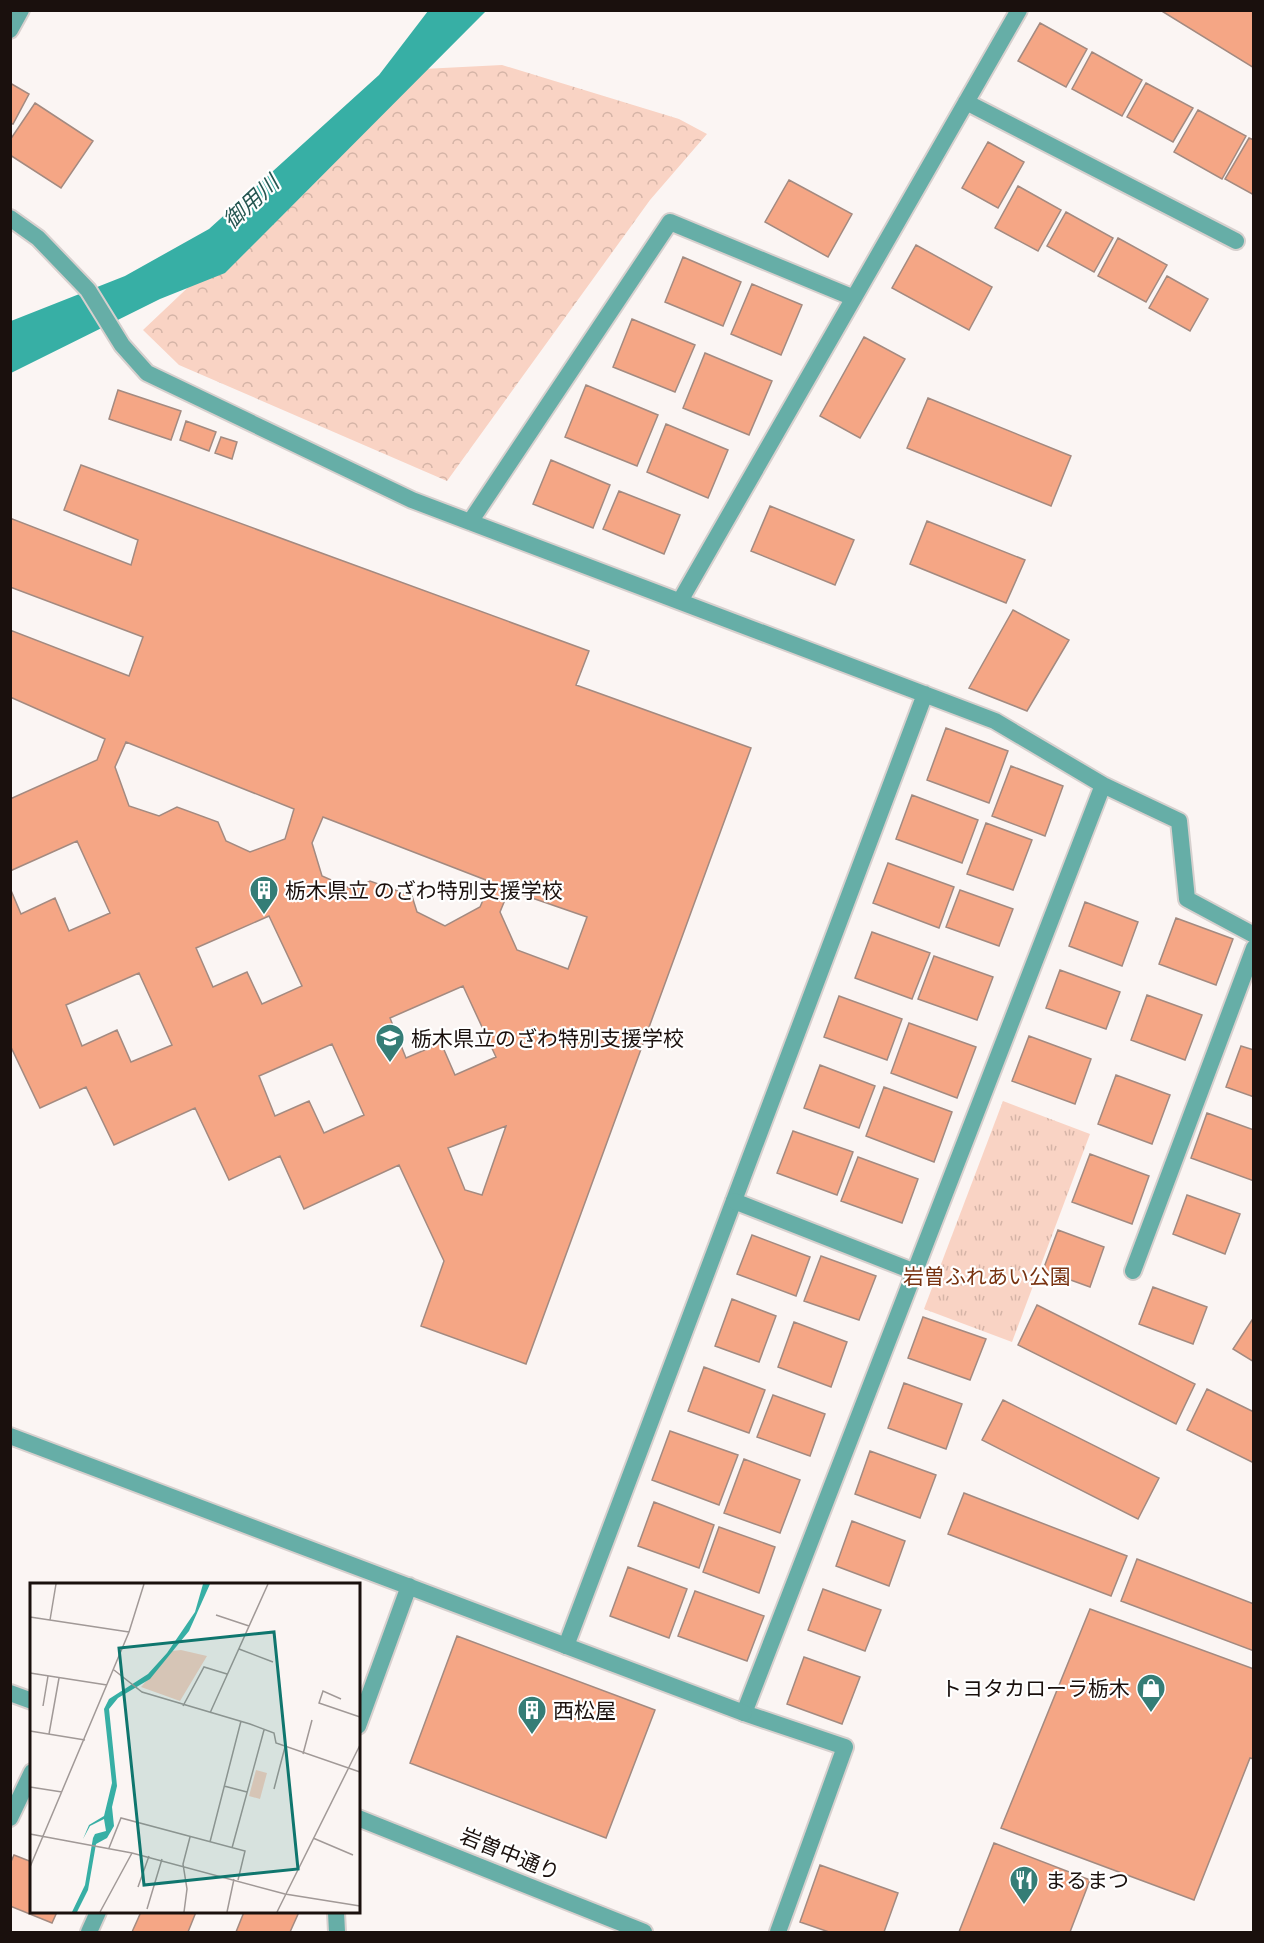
<svg xmlns="http://www.w3.org/2000/svg" width="1264" height="1943" font-family="Cabin,'Noto Sans JP',sans-serif">
  <style>
    .forest { fill: url(#forest-crowns) }
    .park { fill: url(#park-tufts) }
    .water { fill: #37afa5 }
    .building { fill: #f5a685; stroke: #a38a80; stroke-width: 1.5; fill-rule: evenodd }
    .lines { fill: none; stroke-linecap: round; stroke-linejoin: round }
    .minor-casing { stroke: #d7d0ce; stroke-width: 20 }
    .tertiary-casing { stroke: #d7d0ce; stroke-width: 20 }
    .minor { stroke: #66aea7; stroke-width: 16 }
    .tertiary { stroke: #66aea7; stroke-width: 16 }
    .labels { text-anchor: middle; dominant-baseline: central; stroke-width: 4.5; stroke-linejoin: round; paint-order: stroke }
    .poi-label { font-size: 21px; fill: #1a100d; stroke: #fff; text-anchor: start }
    .park-label { font-size: 21px; fill: #793311; stroke: #fff }
    .street-label { font-size: 21px; fill: #1a100d; stroke: #fff }
    .water-label { font-size: 22px; font-style: italic; fill: #265752; stroke: #fff }
    .inset-road { fill: none; stroke: #a19997; stroke-width: 1.5 }
    .view { fill: #0f766e; fill-opacity: 0.15; stroke: #0f766e; stroke-width: 3 }
    .inset-edge { fill: none; stroke: #1a100d; stroke-width: 3 }
  </style>
  <defs>
    <pattern id="forest-crowns" width="20" height="18" patternUnits="userSpaceOnUse" patternTransform="scale(1.5)"><rect width="20" height="18" fill="#f9d3c4"/><path d="M2 6a3 3 0 1 1 6 0M12 15a3 3 0 1 1 6 0" fill="none" stroke="#d5b4a7"/></pattern>
    <pattern id="park-tufts" width="24" height="20" patternUnits="userSpaceOnUse" patternTransform="scale(1.5)"><rect width="24" height="20" fill="#f9d3c4"/><path d="M3 7l-1-3M5 7V3M7 7l1-3M15 17l-1-3M17 17v-4M19 17l1-3" fill="none" stroke="#d5b4a7"/></pattern>
  </defs>
  <rect width="100%" height="100%" fill="#fbf5f3"/>
  <!-- forest -->
  <path class="forest" d="M502,65l177,54 28,15 -57,66 -203,281 -268,-116 -36,-35 225,-213 55,-48z"/>
  <!-- park -->
  <path class="park" d="M1003,1101l87,33 -78,208 -88,-33z"/>
  <!-- water -->
  <path class="water" d="M428,11h58l-261,262 -65,26 -149,74v-52l114,-45 84,-47 170,-154z"/>
  <!-- building -->
  <path class="building" d="M1160,10h94v58z
    M1040,23l47,26 -21,38 -48,-26z
    M1092,52l50,28 -20,36 -50,-27z
    M10,83l19,11 -16,30 -3,-1z
    M1146,83l47,25 -20,34 -46,-25z
    M35,103l58,38 -32,47 -51,-33v-15z
    M1198,110l48,26 -24,43 -48,-27z
    M1249,138l5,2v55l-29,-16z
    M988,142l36,20 -26,46 -36,-20z
    M789,180l63,34 -24,43 -63,-35z
    M1018,186l43,24 -23,41 -43,-23z
    M1066,212l47,26 -19,34 -47,-26z
    M1118,238l49,27 -21,37 -48,-26z
    M916,245l76,42 -23,43 -77,-42z
    M683,257l58,25 -18,44 -58,-24z
    M1167,276l41,23 -18,32 -41,-23z
    M752,284l50,21 -21,50 -50,-21z
    M632,319l63,26 -20,47 -62,-25z
    M864,337l41,22 -45,79 -40,-22z
    M705,353l67,28 -23,54 -66,-27z
    M586,385l72,30 -21,51 -72,-29z
    M118,390l63,21 -10,29 -62,-21z
    M928,398l143,58 -20,50 -144,-58z
    M186,421l30,11 -7,19 -29,-11z
    M666,424l62,26 -20,48 -61,-26z
    M221,437l16,5 -5,17 -17,-6z
    M551,460l59,25 -17,43 -60,-24z
    M81,465l508,186 -13,34 175,63 -225,616 -105,-38 23,-65 -45,-96 -95,44 -24,-53 -51,24 -34,-72 -81,37 -28,-58 -46,21 -30,-63v-157l11,26 34,-16 14,33 41,-18 -33,-72 -67,30v-72l87,-39 8,-21 -95,-42v-67l119,46 14,-39 -133,-50v-69l121,47 7,-25 -74,-30zM126,742l168,67 -9,30 -35,13 -24,-11 -8,-19 -41,-15 -18,9 -30,-10 -14,-39zM323,817l168,65 -11,25 -35,19 -28,-14 -5,-16 -42,-15 -16,9 -32,-14 -10,-33zM509,890l78,27 -19,52 -51,-19 -17,-38zM269,916l33,70 -40,18 -15,-32 -34,15 -17,-39zM139,973l33,72 -41,17 -14,-32 -35,16 -16,-41zM463,986l33,71 -41,18 -14,-32 -35,15 -16,-40zM332,1044l32,71 -40,18 -15,-32 -34,15 -16,-40zM506,1126l-24,69 -17,-5 -17,-42z
    M619,491l61,24 -16,39 -61,-25z
    M770,506l84,34 -19,45 -84,-34z
    M927,521l98,39 -19,43 -96,-39z
    M1013,610l56,30 -42,71 -58,-23z
    M946,728l62,23 -19,52 -62,-23z
    M1011,766l52,20 -18,50 -53,-20z
    M912,795l66,25 -16,43 -66,-24z
    M986,823l46,17 -19,50 -46,-16z
    M888,863l66,24 -15,41 -66,-25z
    M960,890l53,19 -14,37 -53,-19z
    M1085,902l53,20 -16,44 -53,-20z
    M1176,918l57,21 -17,46 -57,-21z
    M872,932l58,21 -18,46 -57,-21z
    M934,956l59,21 -16,43 -59,-21z
    M1060,970l60,22 -14,37 -60,-21z
    M1147,995l55,20 -17,45 -54,-20z
    M839,996l63,23 -15,41 -63,-23z
    M909,1023l67,24 -19,51 -66,-25z
    M1029,1036l62,23 -16,45 -63,-23z
    M1241,1046l13,4v47l-28,-10z
    M820,1065l55,21 -16,42 -55,-20z
    M1116,1075l54,20 -18,49 -54,-20z
    M884,1087l68,25 -18,50 -68,-26z
    M1207,1113l47,17v51l-63,-23z
    M793,1131l60,21 -16,43 -60,-22z
    M1090,1154l59,22 -17,48 -60,-22z
    M858,1157l60,22 -16,44 -61,-22z
    M1187,1195l53,19 -15,40 -52,-20z
    M1058,1230l46,17 -14,40 -47,-17z
    M752,1235l58,22 -14,39 -59,-22z
    M821,1256l55,20 -17,44 -55,-19z
    M1153,1287l54,20 -14,37 -54,-20z
    M732,1299l44,17 -17,46 -44,-16z
    M1037,1305l158,79 -19,40 -158,-79z
    M923,1317l63,22 -16,41 -62,-22z
    M1254,1317v45l-21,-13z
    M794,1322l53,20 -16,45 -53,-20z
    M704,1367l61,23 -16,43 -61,-22z
    M904,1383l58,21 -16,45 -58,-21z
    M1207,1389l47,23v51l-67,-33z
    M773,1395l52,19 -15,42 -53,-19z
    M1003,1400l156,78 -21,41 -156,-79z
    M670,1431l68,24 -19,50 -67,-25z
    M870,1451l66,24 -16,43 -65,-24z
    M744,1459l56,21 -20,53 -56,-20z
    M964,1493l163,63 -16,40 -163,-62z
    M654,1502l60,23 -15,43 -61,-22z
    M852,1521l53,20 -16,45 -53,-20z
    M719,1527l56,20 -16,46 -56,-21z
    M1137,1559l117,45v47l-133,-50z
    M628,1567l59,22 -18,49 -59,-22z
    M823,1589l58,21 -16,41 -57,-21z
    M695,1591l69,25 -17,45 -69,-25z
    M1090,1609l164,60v90l-4,-1 -56,142 -193,-72z
    M457,1636l198,74 -49,128 -196,-75z
    M804,1657l56,20 -18,47 -55,-20z
    M994,1843l96,37 -20,52h-111z
    M14,1855l18,7v50h25l-5,11 -42,-17v-42z
    M820,1865l78,28 -14,39h-55l-29,-10z
    M141,1912h55l-8,20h-56z
    M244,1912h55l-9,20h-54z"/>
  <g class="lines">
    <!-- minor casing -->
    <g class="minor-casing">
      <path id="minor" d="M10,30l11,-20
        M966,102l270,139
        M10,218l28,20 50,52 34,55 25,28 265,127 583,221 108,64 76,36 8,78 67,36
        M470,522l200,-300 184,76
        M680,601l339,-591
        M1133,1271l121,-323
        M566,1646l359,-952
        M10,1818l22,-46
        M336,1912l1,20
        M89,1932l9,-20
        M778,1932l67,-185 -101,-34 359,-928"/>
    </g>
    <!-- tertiary casing -->
    <g class="tertiary-casing">
      <path id="tertiary" d="M734,1201l181,71
        M10,1436l734,277
        M10,1693l22,8
        M358,1726l51,-140
        M358,1818l286,114"/>
    </g>
    <!-- minor -->
    <use href="#minor" class="minor"/>
    <!-- tertiary -->
    <use href="#tertiary" class="tertiary"/>
  </g>
  <!-- icons -->
  <defs>
    <g id="building-pin" transform="scale(1.5)"><path d="M0 17L-7.5 6A9.5 9.5 0 1 1 7.5 6Z" fill="#357d76" stroke="#fff"/><path d="M-4-6H4V6H1V3H-1V6H-4ZM-2.5-4.3h1.7v1.8h-1.7ZM.8-4.3h1.7v1.8H.8ZM-2.5-1h1.7V.8h-1.7ZM.8-1h1.7V.8H.8Z" fill="#fff"/></g>
    <g id="school-pin" transform="scale(1.5)"><path d="M0 17L-7.5 6A9.5 9.5 0 1 1 7.5 6Z" fill="#357d76" stroke="#fff"/><path d="M0-5L7-2L0 1L-7-2ZM-4 1L0 2.5L4 1V4Q0 6-4 4Z" fill="#fff"/></g>
    <g id="shop-pin" transform="scale(1.5)"><path d="M0 17L-7.5 6A9.5 9.5 0 1 1 7.5 6Z" fill="#357d76" stroke="#fff"/><path d="M-5-2.5h2.3a2.7 3.5 0 0 1 5.4 0H5L5.5 6h-11ZM-1.5-2.5h3a1.5 2.3 0 0 0-3 0Z" fill="#fff"/></g>
    <g id="restaurant-pin" transform="scale(1.5)"><path d="M0 17L-7.5 6A9.5 9.5 0 1 1 7.5 6Z" fill="#357d76" stroke="#fff"/><path d="M-5-6h1v4h1v-4h1v4h1v-4h1v5L-1.5 .5V6h-2V.5L-5-1ZM5-6V6H3V1.5H1.5Q1.5-4 5-6Z" fill="#fff"/></g>
  </defs>
  <g fill-rule="evenodd">
    <use href="#building-pin" x="264" y="890"/>
    <use href="#school-pin" x="390" y="1038"/>
    <use href="#shop-pin" x="1151" y="1688"/>
    <use href="#building-pin" x="532" y="1710"/>
    <use href="#restaurant-pin" x="1024" y="1880"/>
  </g>
  <g class="labels">
    <!-- poi labels -->
    <g class="poi-label">
      <text x="285" y="890">栃木県立 のざわ特別支援学校</text>
      <text x="411" y="1038">栃木県立のざわ特別支援学校</text>
      <text x="1130" y="1688" text-anchor="end">トヨタカローラ栃木</text>
      <text x="553" y="1710">西松屋</text>
      <text x="1045" y="1880">まるまつ</text>
    </g>
    <!-- park labels -->
    <g class="park-label">
      <text x="987" y="1276">岩曽ふれあい公園</text>
    </g>
    <!-- street labels -->
    <g class="street-label">
      <text transform="translate(510 1854) rotate(22)">岩曽中通り</text>
    </g>
    <!-- water labels -->
    <g class="water-label">
      <text transform="translate(251 202) rotate(-43)">御用川</text>
    </g>
  </g>
  <!-- overview -->
  <g transform="translate(30 1583)">
    <rect width="330" height="330" fill="#fbf5f3"/>
    <path d="M151,67l26,6 -27,45 -39,-14 31,-36z" fill="#f9d3c4"/>
    <path d="M226,187l11,3 -7,26 -11,-3z" fill="#f9d3c4"/>
    <path d="M173,1h7l-21,47 -39,48 -32,19 -9,11 8,77 -5,21 2,19 -7,12 -11,6 -8,46 -11,22h-5l13,-27 8,-47 2,-4 11,-3 -2,-12 -14,7 -7,13 6,-14 15,-9 8,-33 -8,-74 5,-10 39,-25 19,-21 28,-41z" fill="#37afa5"/>
    <path class="inset-road" d="M186,32l33,11M0,34l99,15M20,37l6,-36M209,66l34,13M84,87l28,22 108,32 24,9 2,10 84,29M0,90l77,12M311,116l-18,-8 -4,12 41,14M13,123l5,-30M153,123l21,-39 23,7M180,130l58,-129M0,148l55,9M19,151l10,-56M273,171l9,-34M194,203l23,6M0,204l32,5M244,206l11,-42M0,251l102,19 153,41 75,12M283,255l40,17M180,259l31,-121M79,265l12,-30 124,33 -7,29M202,265l32,-118M0,284l99,-235 15,-48M108,304l11,-31M117,326l15,-50M70,329l32,-59M154,329l3,-23 -4,-25 7,-27M197,329l7,-33M247,329l83,-167"/>
    <path class="view" d="M244,49l24,237 -154,16 -25,-237z"/>
    <rect width="330" height="330" class="inset-edge"/>
  </g>
  <!-- border -->
  <rect width="1264" height="1943" fill="none" stroke="#1a100d" stroke-width="24"/>
</svg>
